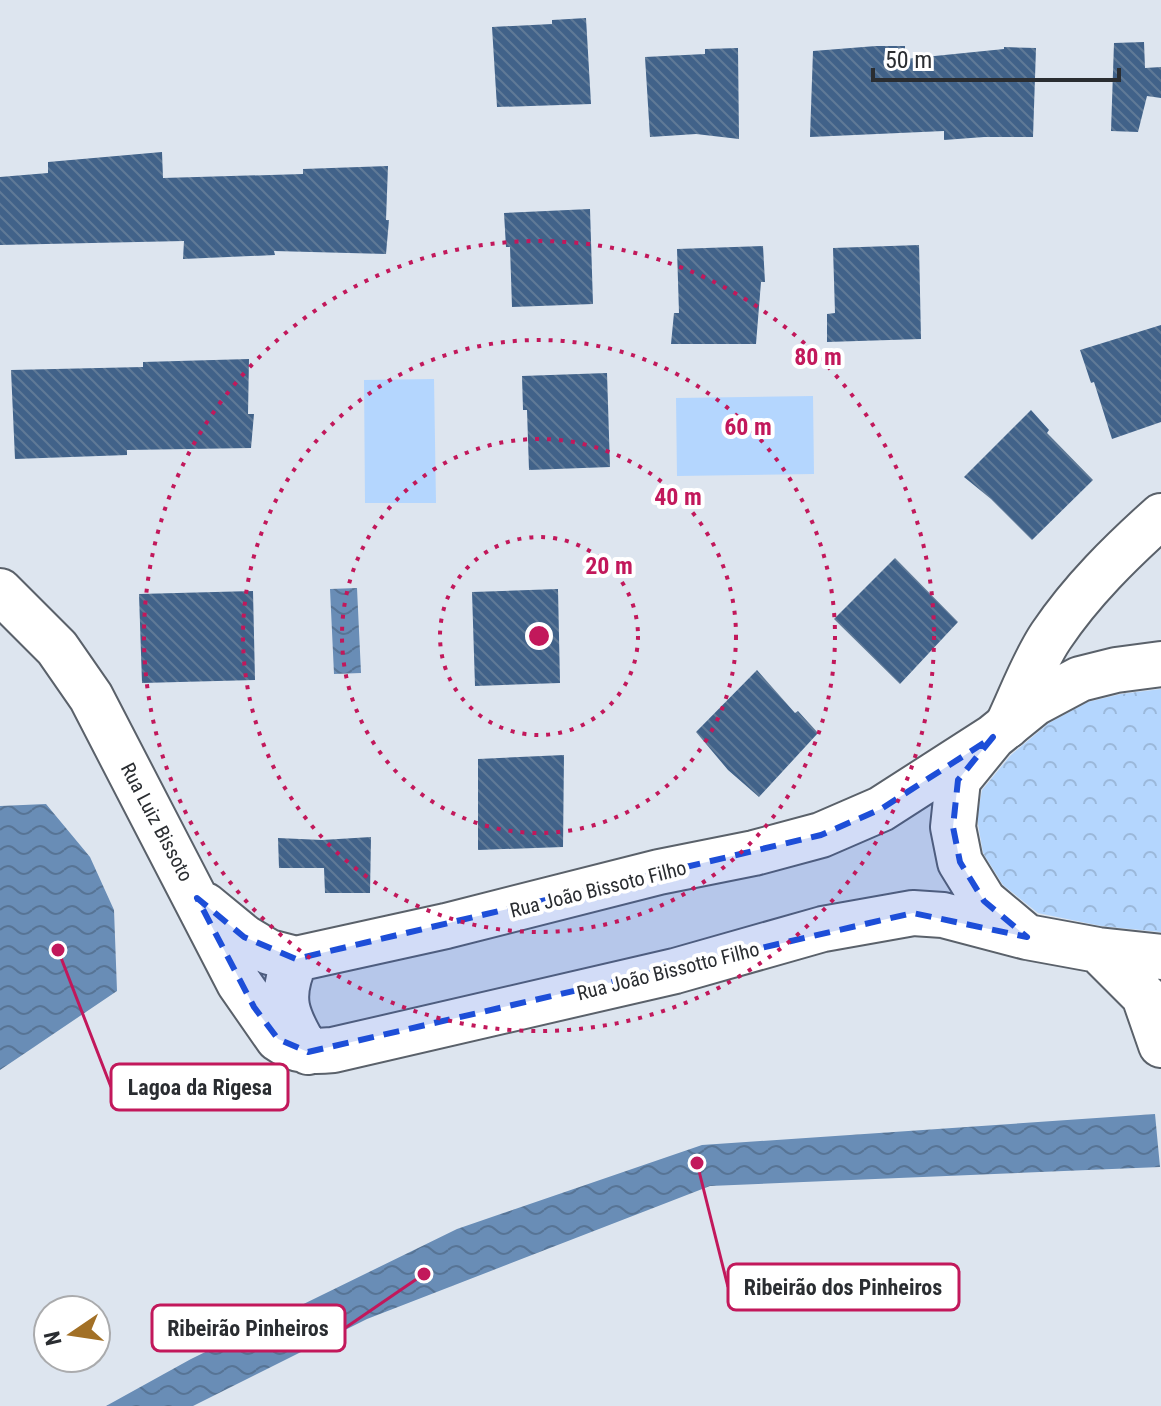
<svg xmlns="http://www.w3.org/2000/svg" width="1161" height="1406" font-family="'Roboto Condensed',sans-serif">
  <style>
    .park { fill: url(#park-crowns) }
    .pitch { fill: #b4d6fe }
    .water { fill: url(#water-waves) }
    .building { fill: url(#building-back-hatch) }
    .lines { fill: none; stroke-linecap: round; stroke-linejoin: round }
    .secondary-casing { stroke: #5a616a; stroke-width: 48 }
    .primary-casing { stroke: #5a616a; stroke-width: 48 }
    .secondary { stroke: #fff; stroke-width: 44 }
    .primary { stroke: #fff; stroke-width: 44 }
    .marked { fill: #1d4ed8; fill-opacity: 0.2; stroke: #1d4ed8; stroke-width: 6; stroke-dasharray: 16 10; stroke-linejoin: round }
    .ring { fill: none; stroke: #c2185b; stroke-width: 4; stroke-dasharray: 4 8 }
    .labels { text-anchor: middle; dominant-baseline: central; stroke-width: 8; stroke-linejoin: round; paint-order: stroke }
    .street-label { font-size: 20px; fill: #2a2d31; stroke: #fff }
    .centre { fill: #c2185b; stroke: #fff; stroke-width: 4 }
    .ring-label { font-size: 24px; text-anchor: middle; font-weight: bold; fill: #c2185b; stroke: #fff; stroke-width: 8; stroke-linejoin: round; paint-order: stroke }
    .leader { fill: none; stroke: #c2185b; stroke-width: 3 }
    .callout-dot { fill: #c2185b; stroke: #fff; stroke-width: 3 }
    .callout { fill: #fff; stroke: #c2185b; stroke-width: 3 }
    .callout-label { font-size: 22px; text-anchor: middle; font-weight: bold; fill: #2a2d31 }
  </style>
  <defs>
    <pattern id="park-crowns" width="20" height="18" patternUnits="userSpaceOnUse" patternTransform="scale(2)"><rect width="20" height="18" fill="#b4d6fe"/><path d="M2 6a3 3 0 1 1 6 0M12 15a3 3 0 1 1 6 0" fill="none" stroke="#9bb8da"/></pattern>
    <pattern id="water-waves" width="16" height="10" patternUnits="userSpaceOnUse" patternTransform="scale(2)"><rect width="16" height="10" fill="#698db6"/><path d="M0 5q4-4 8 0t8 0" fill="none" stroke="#577495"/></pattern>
    <pattern id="building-back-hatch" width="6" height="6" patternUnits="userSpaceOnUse" patternTransform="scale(2)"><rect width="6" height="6" fill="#416289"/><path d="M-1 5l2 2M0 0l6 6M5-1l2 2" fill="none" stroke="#607a97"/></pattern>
  </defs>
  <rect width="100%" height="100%" fill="#dde5ef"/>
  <!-- park -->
  <path class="park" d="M1161,689v243l-60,-6 -63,-13 -35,-28 -20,-32 -6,-35 5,-28 29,-35 38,-32 39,-21 33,-8z"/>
  <!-- pitch -->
  <path class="pitch" d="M434,379l2,124h-71l-1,-123z
    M813,396l1,78 -137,2 -1,-78z"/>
  <!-- water -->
  <path class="water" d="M357,588l4,85 -27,1 -4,-85z
    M46,804l44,53 24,53 3,81 -117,79v-264z
    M1155,1114l5,53 -450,19 -343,133 -174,87h-87l85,-47 266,-130 245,-84z"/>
  <!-- building -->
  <path class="building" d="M586,18l5,86 -94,3 -5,-80 60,-3v-4z
    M1144,42l1,26 16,-1v31l-14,-2 -9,36 -27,-1 3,-88z
    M876,46h29v13l99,-10v-2l32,1 -3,89h-49l-40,3v-9l-134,6 3,-86z
    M738,48l1,91 -43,-5 -46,3 -5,-80 60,-3v-5z
    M162,152l1,26 140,-4v-5l85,-3 -2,54h3l-3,34 -112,-3 1,4 -92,4 1,-18 -184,4v-68l48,-4v-11z
    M590,209l3,95 -81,3 -2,-60h-4l-2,-34z
    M919,245l2,94 -94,3v-28l8,-1 -2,-65z
    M763,246l2,36h-4l-5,62h-85l3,-31h5l-2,-64z
    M1161,325v97l-49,17 -18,-57 -3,1 -11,-33z
    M249,359l-1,55h6l-3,34 -124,2v5l-112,4 -4,-89 132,-3v-5z
    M607,373l3,94 -81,3 -2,-60h-4l-1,-34z
    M1031,410l18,20 -2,3 46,47 -61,60 -41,-41 -27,-22z
    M895,558l63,64 -58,62 -66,-65z
    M558,589l2,94 -85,3 -3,-94z
    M253,591l2,89 -113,3 -3,-89z
    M757,670l38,43 3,-2 20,22 -59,64 -31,-27 -32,-38z
    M564,755l-1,92 -85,3v-91z
    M371,837l-1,56h-45l-1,-25h-45l-1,-30 44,2z"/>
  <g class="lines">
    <!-- secondary casing -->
    <g class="secondary-casing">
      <path id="secondary" d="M1007,726c14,-29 26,-63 44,-90 31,-46 70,-84 110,-120"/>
    </g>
    <!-- primary casing -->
    <g class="primary-casing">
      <path id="primary" d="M0,591l57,57 34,49 148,286 39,56c18,13 34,13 55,11l342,-79 148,-42 90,-16 30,2 84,22
        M1161,664l-45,6 -36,9 -45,24 -42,34 -35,43 -5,47 7,35 24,39 43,36 71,13 63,7
        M205,905l39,32 25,15 27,7 150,-33 213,-54 95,-19 67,-18 60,-26 112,-72
        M1098,950l46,46 17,49
        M296,959c-18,39 -10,57 12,93"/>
    </g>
    <!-- secondary -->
    <use href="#secondary" class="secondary"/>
    <!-- primary -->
    <use href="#primary" class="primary"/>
  </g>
  <!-- marked area -->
  <path class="marked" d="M993,737l-35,43 -5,47 7,35 24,39 43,36 -114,-24 -605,139 -30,-13 -24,-32 -57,-109 47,39 52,22 525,-124 60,-26z"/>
  <!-- distance rings -->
  <g class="ring">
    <circle cx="539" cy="636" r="99"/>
    <circle cx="539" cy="636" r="197"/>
    <circle cx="539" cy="636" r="296"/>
    <circle cx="539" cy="636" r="395"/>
  </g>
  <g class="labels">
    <!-- street labels -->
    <g class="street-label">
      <text transform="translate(157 822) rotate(62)">Rua Luiz Bissoto</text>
      <text transform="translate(598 889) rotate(-14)">Rua João Bissoto Filho</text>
      <text transform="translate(668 971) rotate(-14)">Rua João Bissotto Filho</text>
    </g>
  </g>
  <circle cx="539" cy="636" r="12" class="centre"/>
  <g class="ring-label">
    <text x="818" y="365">80 m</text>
    <text x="748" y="435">60 m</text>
    <text x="678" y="505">40 m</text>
    <text x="609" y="574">20 m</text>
  </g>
  <!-- callouts -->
  <path class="leader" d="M58 950L111 1087M697 1163L728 1287M424 1274L345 1328"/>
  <g class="callout-dot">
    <circle cx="58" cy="950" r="8"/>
    <circle cx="697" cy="1163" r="8"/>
    <circle cx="424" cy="1274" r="8"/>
  </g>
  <g class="callout">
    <rect x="111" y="1064" width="177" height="46" rx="8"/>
    <rect x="728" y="1264" width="231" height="46" rx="8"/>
    <rect x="152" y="1305" width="193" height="46" rx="8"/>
  </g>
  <g class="callout-label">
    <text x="200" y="1095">Lagoa da Rigesa</text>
    <text x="843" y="1295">Ribeirão dos Pinheiros</text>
    <text x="248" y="1336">Ribeirão Pinheiros</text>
  </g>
  <!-- north arrow -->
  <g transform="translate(72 1334) rotate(257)"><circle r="38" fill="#ffffff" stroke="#aaabad" stroke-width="2"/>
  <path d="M0-6L14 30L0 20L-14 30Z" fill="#a27026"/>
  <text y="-12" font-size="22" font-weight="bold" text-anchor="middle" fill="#2a2d31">N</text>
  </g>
  <!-- scale -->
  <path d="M873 68v12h246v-12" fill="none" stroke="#2a2d31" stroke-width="4"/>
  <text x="885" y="68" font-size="24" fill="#2a2d31" stroke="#ffffff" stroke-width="6" paint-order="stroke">50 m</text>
</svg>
